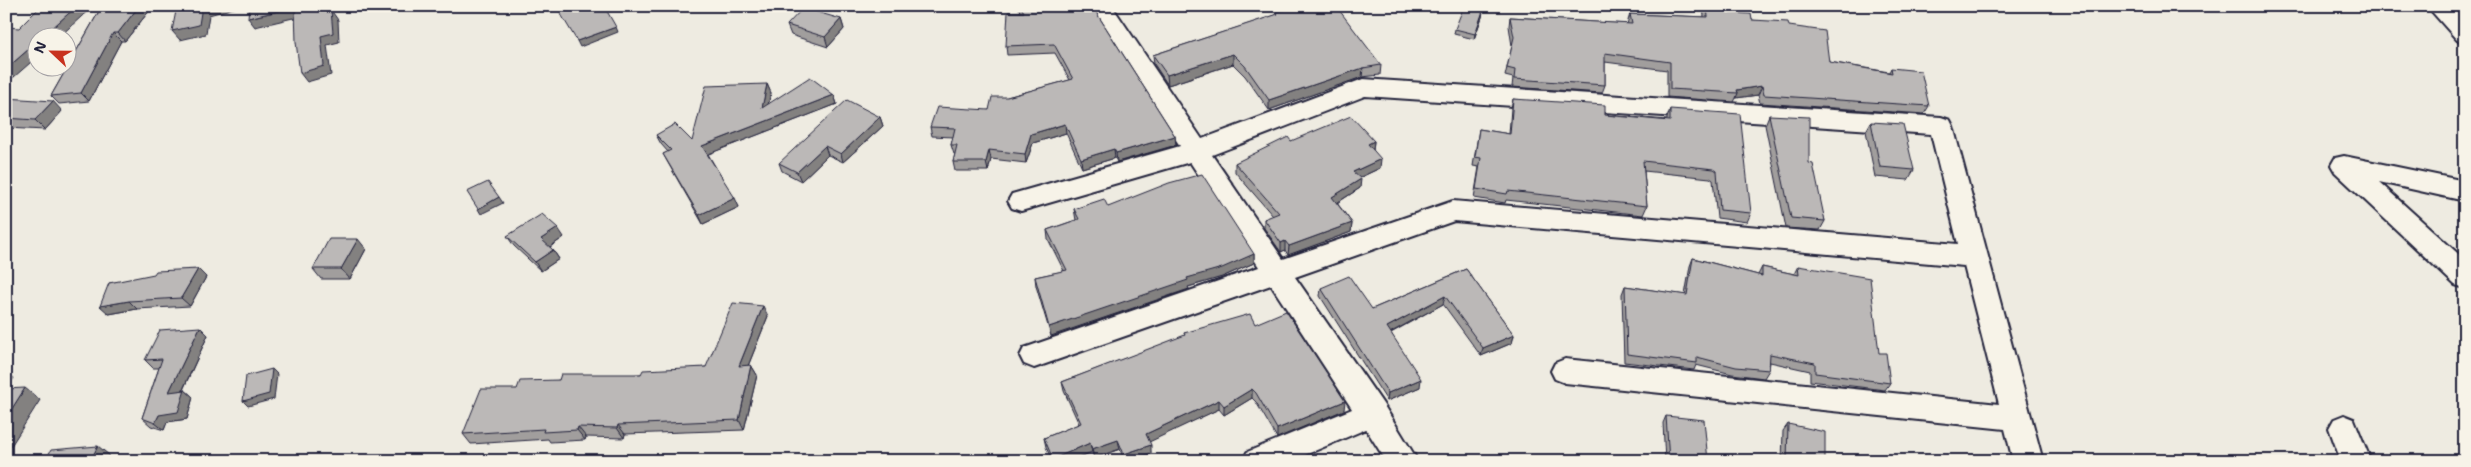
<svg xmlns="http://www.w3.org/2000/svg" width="2471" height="467" font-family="'Shantell Sans',sans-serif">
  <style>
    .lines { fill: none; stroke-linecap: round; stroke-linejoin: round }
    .minor-casing { stroke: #22223b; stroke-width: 4 }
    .minor { fill: #f7f3e8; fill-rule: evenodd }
    .wall { fill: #a19e9d; stroke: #22223b }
    .shaded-wall { fill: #838180; stroke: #22223b }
    .building { fill: #bbb8b7; stroke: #22223b }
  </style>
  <rect width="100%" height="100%" fill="#eeebe1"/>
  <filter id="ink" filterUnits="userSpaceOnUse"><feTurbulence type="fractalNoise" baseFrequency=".02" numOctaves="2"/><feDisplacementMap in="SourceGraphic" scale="10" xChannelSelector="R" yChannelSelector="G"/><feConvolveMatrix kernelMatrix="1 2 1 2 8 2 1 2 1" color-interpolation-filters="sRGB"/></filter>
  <g filter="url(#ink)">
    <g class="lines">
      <!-- minor casing -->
      <g class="minor-casing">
        <path id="minor" d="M1089,6h23l90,133 161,-60 578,38 9,3 3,6 90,335h-30l-8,-32 -440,-46 -10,-4 -4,-8 4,-8 10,-4 434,45 -35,-138 -510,-45 -159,56 88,127 35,57h-32l-20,-32 -75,32h-48l4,-9 105,-43 -81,-124 -237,83 -10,-4 -4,-8 4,-8 235,-81 -69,-105 -169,49 -9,-3 -4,-7 4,-7 168,-48zM1365,96l566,38 27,110 -505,-43 -170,58 -71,-104z
          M2427,6h24l14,14v22l-8,-2z
          M2344,156l121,25v20l-86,-19 86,78v28l-10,-3 -120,-113 -4,-7 4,-7z
          M2344,415l10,4 17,42h-30l-12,-33 5,-9z"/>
      </g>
      <!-- minor -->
      <use href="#minor" class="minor"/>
    </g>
    <!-- wall -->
    <path class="wall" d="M102,6h46l2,4 -25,31h-4l-32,60 -30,3 -8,-8z
      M1018,6h74l83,130 1,9 -59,17 -2,-4 -33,10 -16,-35 -33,10 -7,20 -35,-4 -3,12h-33l-2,-9 2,-8h-1l-3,-9 2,-8 -21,-1 -2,-9 59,-17 18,-13 63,-17 -15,-27 -48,2 -1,-9 14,-34z
      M1703,6h26l1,7 22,7 37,6 40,36 60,10 2,-4 38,38 -5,8 -164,-11 -2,-8 -22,3 -2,4 -67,-5v-27l-62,-8v23l-3,8 -90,-6 1,-9 -8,-2 7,-30 -3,-20 1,-9 117,7 3,-10 74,3z
      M1483,11l-1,6 -8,22 -20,-5 1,-5z
      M1276,12l105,53 -1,10 -18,2 -93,33 -24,-34 -12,-12 -65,21 -14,-21 -1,-9 123,-40z
      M841,19l3,10 -16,18 -37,-12 -4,-10z
      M767,84l4,9 -3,11 66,-9 3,9 -129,50 31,53 -36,17 -35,-61 -5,-9 5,-2 -7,-8 -5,-9 36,6z
      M6,98l56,13 -17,19 -39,-2z
      M1513,99l92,16 62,5v-2l3,-9 81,104 -4,9 -30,-4 -4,-38 -3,-2 -66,-7 3,35 -4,9 -137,-15 -1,3 -31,-5 5,-31 -6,-1 6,-37 30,5 2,-26z
      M1769,115l40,48 16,58 -5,9 -34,-2 -21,-103z
      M880,117l3,9 -40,36 -15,-7 -27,26 -19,-10 -3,-8z
      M1871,122l43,48 -6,10 -33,-3 -9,-46z
      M1291,141h83l-1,9 7,18 -21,10 1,10 -23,15 15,20 -1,9 -63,23 -3,-5 -4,2 -17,-24v-9l9,-3 -38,-44v-9z
      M1108,207l146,47v9l-32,14 -34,10 1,2 -138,47 -15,-50 -1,-9 29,-6 -16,-32 -1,-9 29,-10 -2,-11z
      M507,236l57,1 -14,10 3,3 6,9 -18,12 -27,-25z
      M366,249l-16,30h-29l-8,-10z
      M1693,258l65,17 4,-8 32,7 4,-8 81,87 11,30 -5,7 -75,-9v-10l-40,-9 -1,8 -5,8 -32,-4 -36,-9 -2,5 -70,-8 -2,-68 3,-8 60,9 5,-29z
      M198,269l8,8 -16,29 -53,3 -28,5v-31z
      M1466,269l48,66 -2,8 -31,13 -38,-52 -52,29 29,54 -33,14 -67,-105 1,-8 51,21z
      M768,316l-20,50 3,-1 6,10 -13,55 -119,4 -1,4 -38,-1 -1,3 -35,2 -2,-3 -77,5 -8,-10 54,-45 42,-9 82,-6 65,-7z
      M1255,324l89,86 -67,28 -21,-36 -4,-4 -28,17 -5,-6 -70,32 2,12 -21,8h-6l-4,-12 -26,9 -2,-6 -22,9h-18l-6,-14 -2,-9 35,-14 -15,-33 -2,-9 123,-46 -1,-3z
      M208,335l-25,55h2l8,7 -6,22 -20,3 -3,8 -13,-4 -9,-8 17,-50h-6l-8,-8z
      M1666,416l42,45h-43l-2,-38z
      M1788,424l37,37h-43l1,-30z"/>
    <!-- shaded-wall -->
    <path class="shaded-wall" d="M77,6h16l-35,32h-17z
      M139,6h9l2,4 -25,31 -7,-8z
      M202,6h39l-32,9 -3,19 -26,6 -8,-9z
      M327,6h5l1,7 5,7 1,22 -12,3 4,30 -24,7 -7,-9 21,-37 7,-25z
      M1167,6h14l-14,5z
      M295,8l7,9 -8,3 -1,-2 -38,9 -7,-9 39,-9z
      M1483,11l-1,6 -8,22 1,-5z
      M841,19l3,10 -16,18 -3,-10z
      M616,27l2,5 -38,15 -3,-6z
      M113,33l8,8 -32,60 -8,-8z
      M38,41v15l-32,28v-15z
      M1233,54v10l-65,21 -1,-10z
      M1363,68l-1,9 -93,33v-10z
      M767,84l4,9 -6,24 -3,-9z
      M1762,86l-4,9 -22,3 2,-5 -1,-3z
      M834,95l3,9 -131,51 -4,-9z
      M53,101l9,10 -17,19 -10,-10z
      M880,117l3,9 -40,36 -2,-8z
      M1065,124l1,9 -33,10 -7,20 -1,-9 6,-20z
      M1175,136l1,9 -59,17 -1,-9z
      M1374,141l-1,9 -5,-6z
      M825,146l3,9 -27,26 -4,-9z
      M1114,149l1,9 -33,10 -1,-9z
      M989,150l2,9 -3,12 -2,-9z
      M1381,159l-1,9 -28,13 1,-9z
      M1361,179l-1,9 -28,18v-9z
      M499,197l4,6 -22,11 -3,-5z
      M735,198l4,9 -36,17 -4,-9z
      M1352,223l-1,9 -63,23 1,-9z
      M558,228l6,9 -17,12 -6,-10z
      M358,239l8,10 -16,30 -9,-10z
      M1285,241v9l-4,2v-9z
      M553,250l6,9 -18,12 -6,-9z
      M1254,254v9l-32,14 -34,10 1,2 -138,47 -2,-9z
      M198,269l8,8 -16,29 -9,-8z
      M1445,296l-2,8 -57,31 1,-8z
      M129,301l8,8 -28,5 -9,-8z
      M763,306l5,10 -24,60 -5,-10z
      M200,327l8,8 -30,65 -9,-8z
      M1514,335l-2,8 -31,13 2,-8z
      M751,365l6,10 -13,55 -5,-10z
      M272,369l5,5 -3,25 -26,7 -5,-5z
      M6,371l8,7 -8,12z
      M1421,379l-1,8 -33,14 1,-8z
      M25,388l15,12 -31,49 -3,-2v-29z
      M1252,389v9l-28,17v-9z
      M185,390l8,7 -6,22 -20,3 -3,8 -9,-7 4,-8z
      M1219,400v9l-72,34 -1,-9z
      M1345,401l-1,9 -67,28v-9z
      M618,425l7,9 -1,4 -7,-10z
      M578,427l8,10 -1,3 -8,-10z
      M1118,440l2,9 -26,9 -2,-9z
      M1090,443l2,9 -22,9h-17v-2z
      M1151,445v8l-21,8h-5l-1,-7z
      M98,446l11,9 -3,6h-16z"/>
    <!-- building -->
    <path class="building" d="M41,6h36l-36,32h-3v3l-32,28v-42l13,1z
      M102,6h37l-21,27h-5l-32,60 -30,3z
      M177,6h25l-3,19 -27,6z
      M249,6h78l1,5 3,-1 2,23 -12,3 3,30 -24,7 -4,-31 -1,-34 -8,2v-1l-39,9z
      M556,6h48l12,21 -39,14z
      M1020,6h72l83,130 -59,17 -2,-4 -33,10 -16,-35 -34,10 -6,20 -36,-4 -3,12h-33l4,-17h-6l4,-17 -25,-1 7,-20 52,3 3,-13h15l66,-18 -19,-35 -48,2 2,-34h16z
      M1299,6h37l45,59 -18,3 -94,32 -24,-34 -12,-12 -66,21 -14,-20 125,-41 -2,-2z
      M1464,6l19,5 -8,23 -20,-5z
      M1707,6h22l1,7 21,1 1,6 36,2 1,4 36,5 4,31 63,11 -1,-5 30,3 8,35 -165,-11 -2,-9 -25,4 1,3 -68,-4v-27l-65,-9v32l-91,-6 1,-9 -8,-2 7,-31 -4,-20 122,7 -2,-10 78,3z
      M803,8l38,11 -16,18 -38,-12z
      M810,77l24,18 -132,51 33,52 -36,17 -36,-61 8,-4 -15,-15 19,-11 17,17 14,-55 61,-2 -5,24z
      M6,98l47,3 -18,19 -29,-2z
      M1513,99l92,6v10l65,6v-12l70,5 11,99 -31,-3 -3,-39 -3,-2 -71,-8 4,45 -139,-15 -1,3 -31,-5 5,-31 -6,-1 4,-28 31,5z
      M847,100l33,17 -39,37 -16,-8 -28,26 -18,-9z
      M1769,115l40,2v46l4,1 12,57 -34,-3z
      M1351,116l23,25 -6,3 13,15 -28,13 8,7 -29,18 20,26 -63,23 -4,-5 -4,2 -17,-24 15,-6 -44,-50 53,-26 3,4z
      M1871,122l32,2 11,46 -34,-3z
      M1202,174l52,80 -32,14 -35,10 1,2 -139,47 -14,-50 32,-7 -20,-40 32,-11 -5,-10 30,-10 4,8 61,-24z
      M488,182l11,15 -21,12 -11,-17z
      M542,214l16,14 -17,11 12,11 -18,12 -28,-26z
      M329,239h29l-17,30h-28z
      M1693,258l69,18v-9l37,8 -1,-9 72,12 9,75h7l4,30 -75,-10v-10l-45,-9 -1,16 -33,-3 -39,-10v6l-70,-9 -2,-68 62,9z
      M198,269l-17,29 -52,3 -29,5 9,-23 45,-9 2,-3z
      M1466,269l48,66 -31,13 -38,-52 -58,31 34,52 -33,14 -67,-105 28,-12 23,33z
      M733,303l30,3 -24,60 12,-1 -12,55 -121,5 -1,3 -39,-1 -1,3 -34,2 1,-3 -81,5 18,-45h36l3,-8 39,-1 2,-6h80l2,-4 63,-3z
      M1286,311l59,90 -68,28 -21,-36 -4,-4 -28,17 -5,-6 -73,34 5,11 -27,9 -6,-14 -26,9 -2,-6 -37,16 -9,-21 37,-15 -19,-41 123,-47 -1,-2 66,-19 5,10z
      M200,327l-31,65 16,-2 -7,22 -19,3 -4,8 -13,-5 20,-59 -17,1 15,-30z
      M272,369l-3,25 -26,7 3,-25z
      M25,388l-19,30v-29z
      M1666,416l38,4 4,41h-39z
      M1788,424l37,8v29h-38z
      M98,446l-8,15h-45l6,-11z
      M1374,454l4,7h-23z"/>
  </g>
  <!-- margin -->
  <rect width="2471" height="467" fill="none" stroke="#f7f3e8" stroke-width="25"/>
  <rect x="12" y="12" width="2446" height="442" fill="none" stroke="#22223b" stroke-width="2" filter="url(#ink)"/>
  <!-- north arrow -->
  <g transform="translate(52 52) rotate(292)"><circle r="24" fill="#f7f3e8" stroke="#a29fa3"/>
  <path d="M0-4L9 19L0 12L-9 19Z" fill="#c8321e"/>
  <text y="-8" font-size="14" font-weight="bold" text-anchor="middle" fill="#22223b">N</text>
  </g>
</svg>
